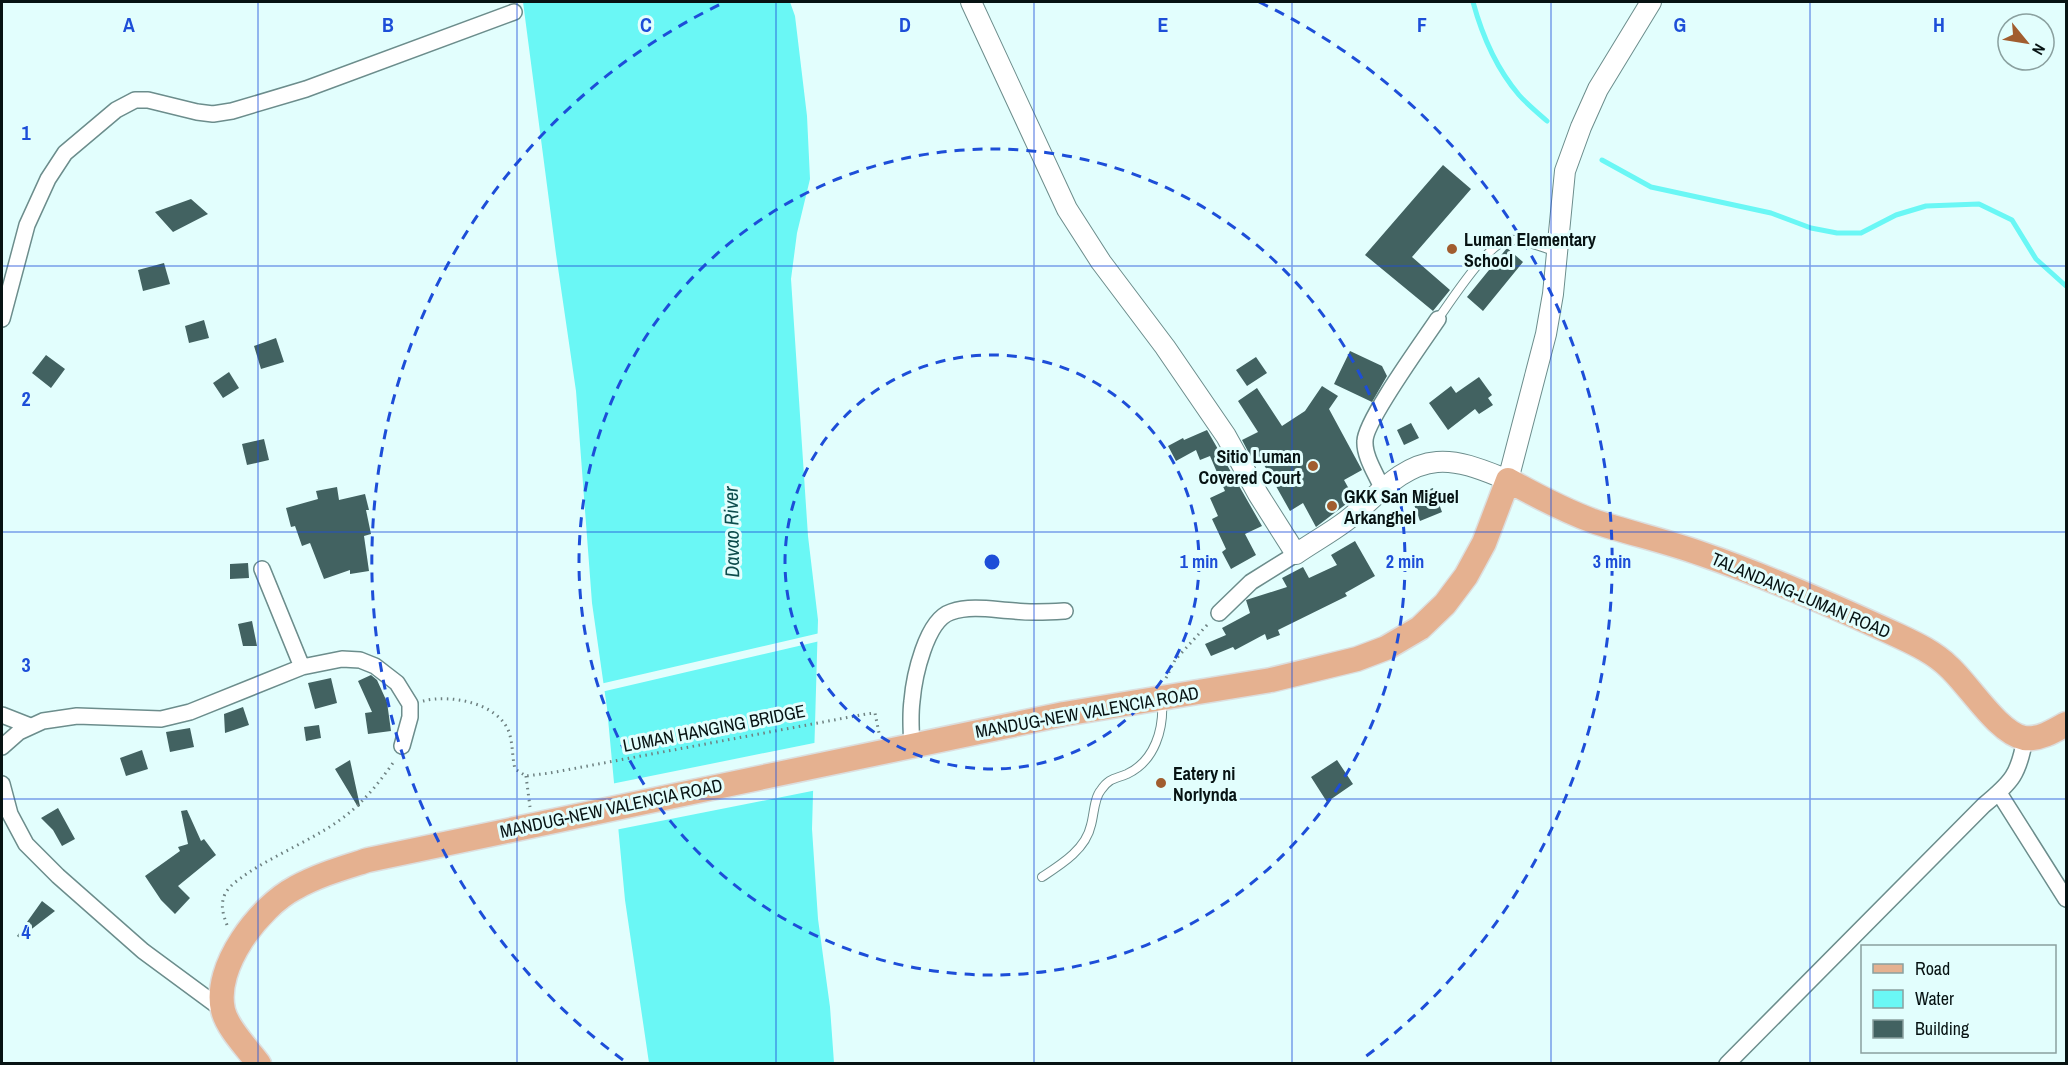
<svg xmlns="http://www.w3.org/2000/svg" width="2068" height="1065" font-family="'Archivo Narrow',sans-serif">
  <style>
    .water { fill: #6af7f5 }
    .pier { fill: #e2fefd }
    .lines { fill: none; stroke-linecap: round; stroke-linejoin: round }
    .stream { stroke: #6af7f5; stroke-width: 5 }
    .building { fill: #426261 }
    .service-casing { stroke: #6c8d8c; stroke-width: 10 }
    .minor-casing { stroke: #6c8d8c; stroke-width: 18 }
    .tertiary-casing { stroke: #6c8d8c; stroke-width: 22 }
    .primary-casing { stroke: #dcdede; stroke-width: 27 }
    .path { stroke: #6e8181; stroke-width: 3; stroke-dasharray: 1.5 4.5; stroke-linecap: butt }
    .service { stroke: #fff; stroke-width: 8 }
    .minor { stroke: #fff; stroke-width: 15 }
    .tertiary { stroke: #fff; stroke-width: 20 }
    .primary { stroke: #e5b190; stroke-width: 24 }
    .grid { fill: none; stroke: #1d4ed8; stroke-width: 1.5; stroke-opacity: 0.55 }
    .ring { fill: none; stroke: #1d4ed8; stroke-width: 3; stroke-dasharray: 10 8 }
    .poi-dot { fill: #a15d2f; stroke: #e2fefd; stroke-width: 2 }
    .labels { text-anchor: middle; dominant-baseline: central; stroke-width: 6; stroke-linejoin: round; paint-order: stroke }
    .poi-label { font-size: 18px; font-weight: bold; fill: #071313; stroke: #e2fefd; text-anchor: start }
    .street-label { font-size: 18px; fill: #071313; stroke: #e2fefd }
    .water-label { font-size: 20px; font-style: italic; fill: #0c4c4c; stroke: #e2fefd }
    .grid-label { font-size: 20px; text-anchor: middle; font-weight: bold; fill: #1d4ed8; stroke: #e2fefd; stroke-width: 6; stroke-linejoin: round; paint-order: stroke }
    .centre { fill: #1d4ed8; stroke: #e2fefd; stroke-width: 3 }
    .ring-label { font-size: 18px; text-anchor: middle; font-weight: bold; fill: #1d4ed8; stroke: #e2fefd; stroke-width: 6; stroke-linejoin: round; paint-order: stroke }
  </style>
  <rect width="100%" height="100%" fill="#e2fefd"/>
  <!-- water -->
  <path class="water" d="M523,2h267l5,14 12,100 3,63 -13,54 -6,46 17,257 10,84 -6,209 6,90 12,88 4,56h-185l-24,-163 -18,-192 -15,-105 -16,-212 -20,-137z"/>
  <!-- pier -->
  <path class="pier" d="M820,633v8l-219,51 -1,-8z
    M819,742l-2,48 -202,40 -4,-46z"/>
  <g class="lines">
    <!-- stream -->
    <path class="stream" d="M1473,2c9,33 23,66 46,93 8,9 19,18 28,26
      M1602,160l49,27 120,26 40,15 26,5h24l35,-18 30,-9 53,-2 33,16 24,39 30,27"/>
  </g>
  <!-- building -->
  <path class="building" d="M1443,165l28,24 -59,68 38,33 -17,21 -68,-56z
    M191,199l17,15 -35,18 -18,-20z
    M1507,248l16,14 -40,49 -16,-14z
    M164,263l6,21 -27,7 -5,-21z
    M204,320l5,18 -20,5 -4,-17z
    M276,338l8,24 -23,7 -7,-23z
    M1350,351l32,15 5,10 -15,26 -38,-18z
    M46,355l19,14 -14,19 -19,-15z
    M1256,357l11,16 -20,13 -11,-16z
    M229,372l10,16 -16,10 -10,-15z
    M1479,377l13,18 -4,3 5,7 -14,9 -4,-5 -27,21 -19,-27 22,-17 5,7z
    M1322,386l16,10 -9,13 33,61 -18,10 10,18 -38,29 -13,-24 -13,8 -31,-55 -7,3 -10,-19 16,-8 -20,-31 19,-13 25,38 23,-15z
    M1411,423l8,15 -15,7 -7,-15z
    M1207,430l55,96 -17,8 11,21 -25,14 -9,-17 4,-3 -14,-30 6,-3 -8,-18 15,-7 -15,-35 -10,4 -4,-10 -20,11 -8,-15 15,-8 1,2z
    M264,439l5,21 -22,5 -5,-21z
    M337,487l2,13 26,-6 4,16h-3l5,24 -7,2 5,35 -19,3v-4l-26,9 -14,-36 -8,3 -7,-20 -4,1 -5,-19 32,-9 -2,-8z
    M1433,488l9,24 -22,9 -9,-25z
    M1355,541l20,35 -30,17 2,3 -69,34 2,5 -13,5 -2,-6 -30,16 -2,-3 -22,9 -6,-12 21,-9 -4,-7 28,-15 -4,-13 41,-13 -5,-9 21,-11 6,11 28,-13 -6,-10z
    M248,563l1,15 -19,1v-15z
    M252,621l5,25h-14l-5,-22z
    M371,675l6,5 10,22 4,29 -23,3 -3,-21 7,-1 -14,-31z
    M331,678l6,25 -22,6 -7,-26z
    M243,707l6,18 -24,8 -1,-19z
    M319,725l2,13 -15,3 -2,-14z
    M190,728l4,19 -24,5 -4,-20z
    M142,750l6,19 -22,7 -6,-18z
    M350,760l10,46 -2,1 -23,-38z
    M1337,760l16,24 -26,18 -16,-25z
    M58,808l17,31 -13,7 -9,-16 -12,-12z
    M187,810l14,31 3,-2 12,16 -38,31 12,12 -15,16 -14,-14 -16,-24 35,-25 -2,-4 10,-3 -7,-33z
    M42,901l13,10 -35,27 -3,-2z"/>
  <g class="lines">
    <!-- service casing -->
    <g class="service-casing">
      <path id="service" d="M1438,319c13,-18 50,-76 70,-79 14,-2 35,8 49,12
        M1042,877c20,-13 44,-28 49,-52 3,-10 3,-27 10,-35 8,-12 14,-11 26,-16 28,-13 37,-45 35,-74"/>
    </g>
    <!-- minor casing -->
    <g class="minor-casing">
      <path id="minor" d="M2,319l25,-94 21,-46 17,-26 51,-43 19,-10h13l49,12 16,2 19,-3 74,-22 208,-77
        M1382,488c-6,-14 -18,-32 -17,-47 0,-20 59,-101 73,-122
        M262,569l40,98
        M1219,613l32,-31 45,-28
        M2,715l28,11
        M912,746c-1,-15 -2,-30 0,-45 2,-24 14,-81 39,-89 21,-7 43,-2 64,-1 17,2 33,1 50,0
        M2,747l17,-15 24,-11 34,-5 84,3 29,-7 112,-45 40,-8 18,1 15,6 22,17 13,21v13l-8,29
        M2,784l8,30 16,30 32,32 85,75 80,59
        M1999,793l67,106
        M1727,1064l257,-259c28,-23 35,-31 41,-67"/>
    </g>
    <!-- tertiary casing -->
    <g class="tertiary-casing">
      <path id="tertiary" d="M971,2l96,207 34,53 64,85 61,89 32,58 38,60c16,-11 34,-21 50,-33 28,-21 53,-56 91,-59 24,-2 48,9 71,18l38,-146 7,-40 12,-123 16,-44 17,-38 53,-87"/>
    </g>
    <!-- primary casing -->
    <g class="primary-casing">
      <path id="primary" d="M259,1064c-11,-15 -32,-36 -36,-54 -10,-43 36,-103 72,-122 23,-13 48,-20 73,-28l696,-146 207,-34 86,-21 29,-11 34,-20 25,-24 21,-28 18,-33 24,-63c27,15 55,30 85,41 36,12 73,20 109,33 67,23 132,52 197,82 17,8 36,17 50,31 20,18 49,66 75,71 15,2 30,-7 42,-14"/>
    </g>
    <!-- path -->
    <path class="path" d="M1166,678l9,-18 33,-36
      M423,701c28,-7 75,2 86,31 4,12 3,25 6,37l11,7 24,-3 316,-59 9,-1 4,20
      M526,776l4,31
      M227,925c-4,-11 -7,-20 -2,-31 4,-8 13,-14 20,-19 32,-22 75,-38 104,-62 18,-15 33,-34 46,-53"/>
    <!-- service -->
    <use href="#service" class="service"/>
    <!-- minor -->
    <use href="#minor" class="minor"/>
    <!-- tertiary -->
    <use href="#tertiary" class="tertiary"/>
    <!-- primary -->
    <use href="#primary" class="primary"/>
  </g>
  <!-- grid -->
  <path class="grid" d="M258,2v1062M517,2v1062M776,2v1062M1034,2v1062M1292,2v1062M1551,2v1062M1810,2v1062M2,266h2064M2,532h2064M2,799h2064"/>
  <!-- distance rings -->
  <g class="ring">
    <circle cx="992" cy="562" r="207"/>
    <circle cx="992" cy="562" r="413"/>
    <path d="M623 1060A620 620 0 0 1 725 2M1259 2A620 620 0 0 1 1361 1060"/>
  </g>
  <!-- markers -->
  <g class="poi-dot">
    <circle cx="1452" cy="249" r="6"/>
    <circle cx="1313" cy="466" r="6"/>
    <circle cx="1332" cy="506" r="6"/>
    <circle cx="1161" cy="783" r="6"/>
  </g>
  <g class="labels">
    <!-- poi labels -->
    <g class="poi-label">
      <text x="1464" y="239">Luman Elementary<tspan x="1464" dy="21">School</tspan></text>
      <text x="1301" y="456" text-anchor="end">Sitio Luman<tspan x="1301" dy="21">Covered Court</tspan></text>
      <text x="1344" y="496">GKK San Miguel<tspan x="1344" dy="21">Arkanghel</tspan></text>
      <text x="1173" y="773">Eatery ni<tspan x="1173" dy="21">Norlynda</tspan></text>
    </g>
    <!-- street labels -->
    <g class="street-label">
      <text transform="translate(1801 595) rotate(23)">TALANDANG-LUMAN ROAD</text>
      <text transform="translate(1087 712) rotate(-10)">MANDUG-NEW VALENCIA ROAD</text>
      <text transform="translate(714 728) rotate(-11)">LUMAN HANGING BRIDGE</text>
      <text transform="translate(611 808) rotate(-12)">MANDUG-NEW VALENCIA ROAD</text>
    </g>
    <!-- water labels -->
    <g class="water-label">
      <text transform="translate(731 532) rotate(-91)">Davao River</text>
    </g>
  </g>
  <g class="grid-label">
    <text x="129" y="32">A</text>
    <text x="388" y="32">B</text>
    <text x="646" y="32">C</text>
    <text x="905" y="32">D</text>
    <text x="1163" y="32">E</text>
    <text x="1422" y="32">F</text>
    <text x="1680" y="32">G</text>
    <text x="1939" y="32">H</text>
    <text x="26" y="140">1</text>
    <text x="26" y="406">2</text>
    <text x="26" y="672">3</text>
    <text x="26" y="939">4</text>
  </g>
  <circle cx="992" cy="562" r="9" class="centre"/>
  <g class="ring-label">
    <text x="1199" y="568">1 min</text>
    <text x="1405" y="568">2 min</text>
    <text x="1612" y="568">3 min</text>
  </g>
  <!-- border -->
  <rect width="2068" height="1065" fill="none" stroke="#071313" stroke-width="6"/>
  <!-- legend -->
  <rect x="1861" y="945" width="195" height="108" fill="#e2fefd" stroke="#8aa09f" stroke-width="1.5"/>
  <rect x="1873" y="964" width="30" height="9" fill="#e5b190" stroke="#8aa09f" stroke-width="1.5"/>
  <text x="1915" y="975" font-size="18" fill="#071313">Road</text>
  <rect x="1873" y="990" width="30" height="18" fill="#6af7f5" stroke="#8aa09f" stroke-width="1.5"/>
  <text x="1915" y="1005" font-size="18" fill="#071313">Water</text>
  <rect x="1873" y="1020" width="30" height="18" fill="#426261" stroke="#8aa09f" stroke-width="1.5"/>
  <text x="1915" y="1035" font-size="18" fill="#071313">Building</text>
  <!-- north arrow -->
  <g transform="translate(2026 42) rotate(120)"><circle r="28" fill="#e2fefd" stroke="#8aa09f" stroke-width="1.5"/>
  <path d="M0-4.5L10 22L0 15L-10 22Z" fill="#a15d2f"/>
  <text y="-9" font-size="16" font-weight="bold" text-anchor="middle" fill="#071313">N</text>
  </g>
</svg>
